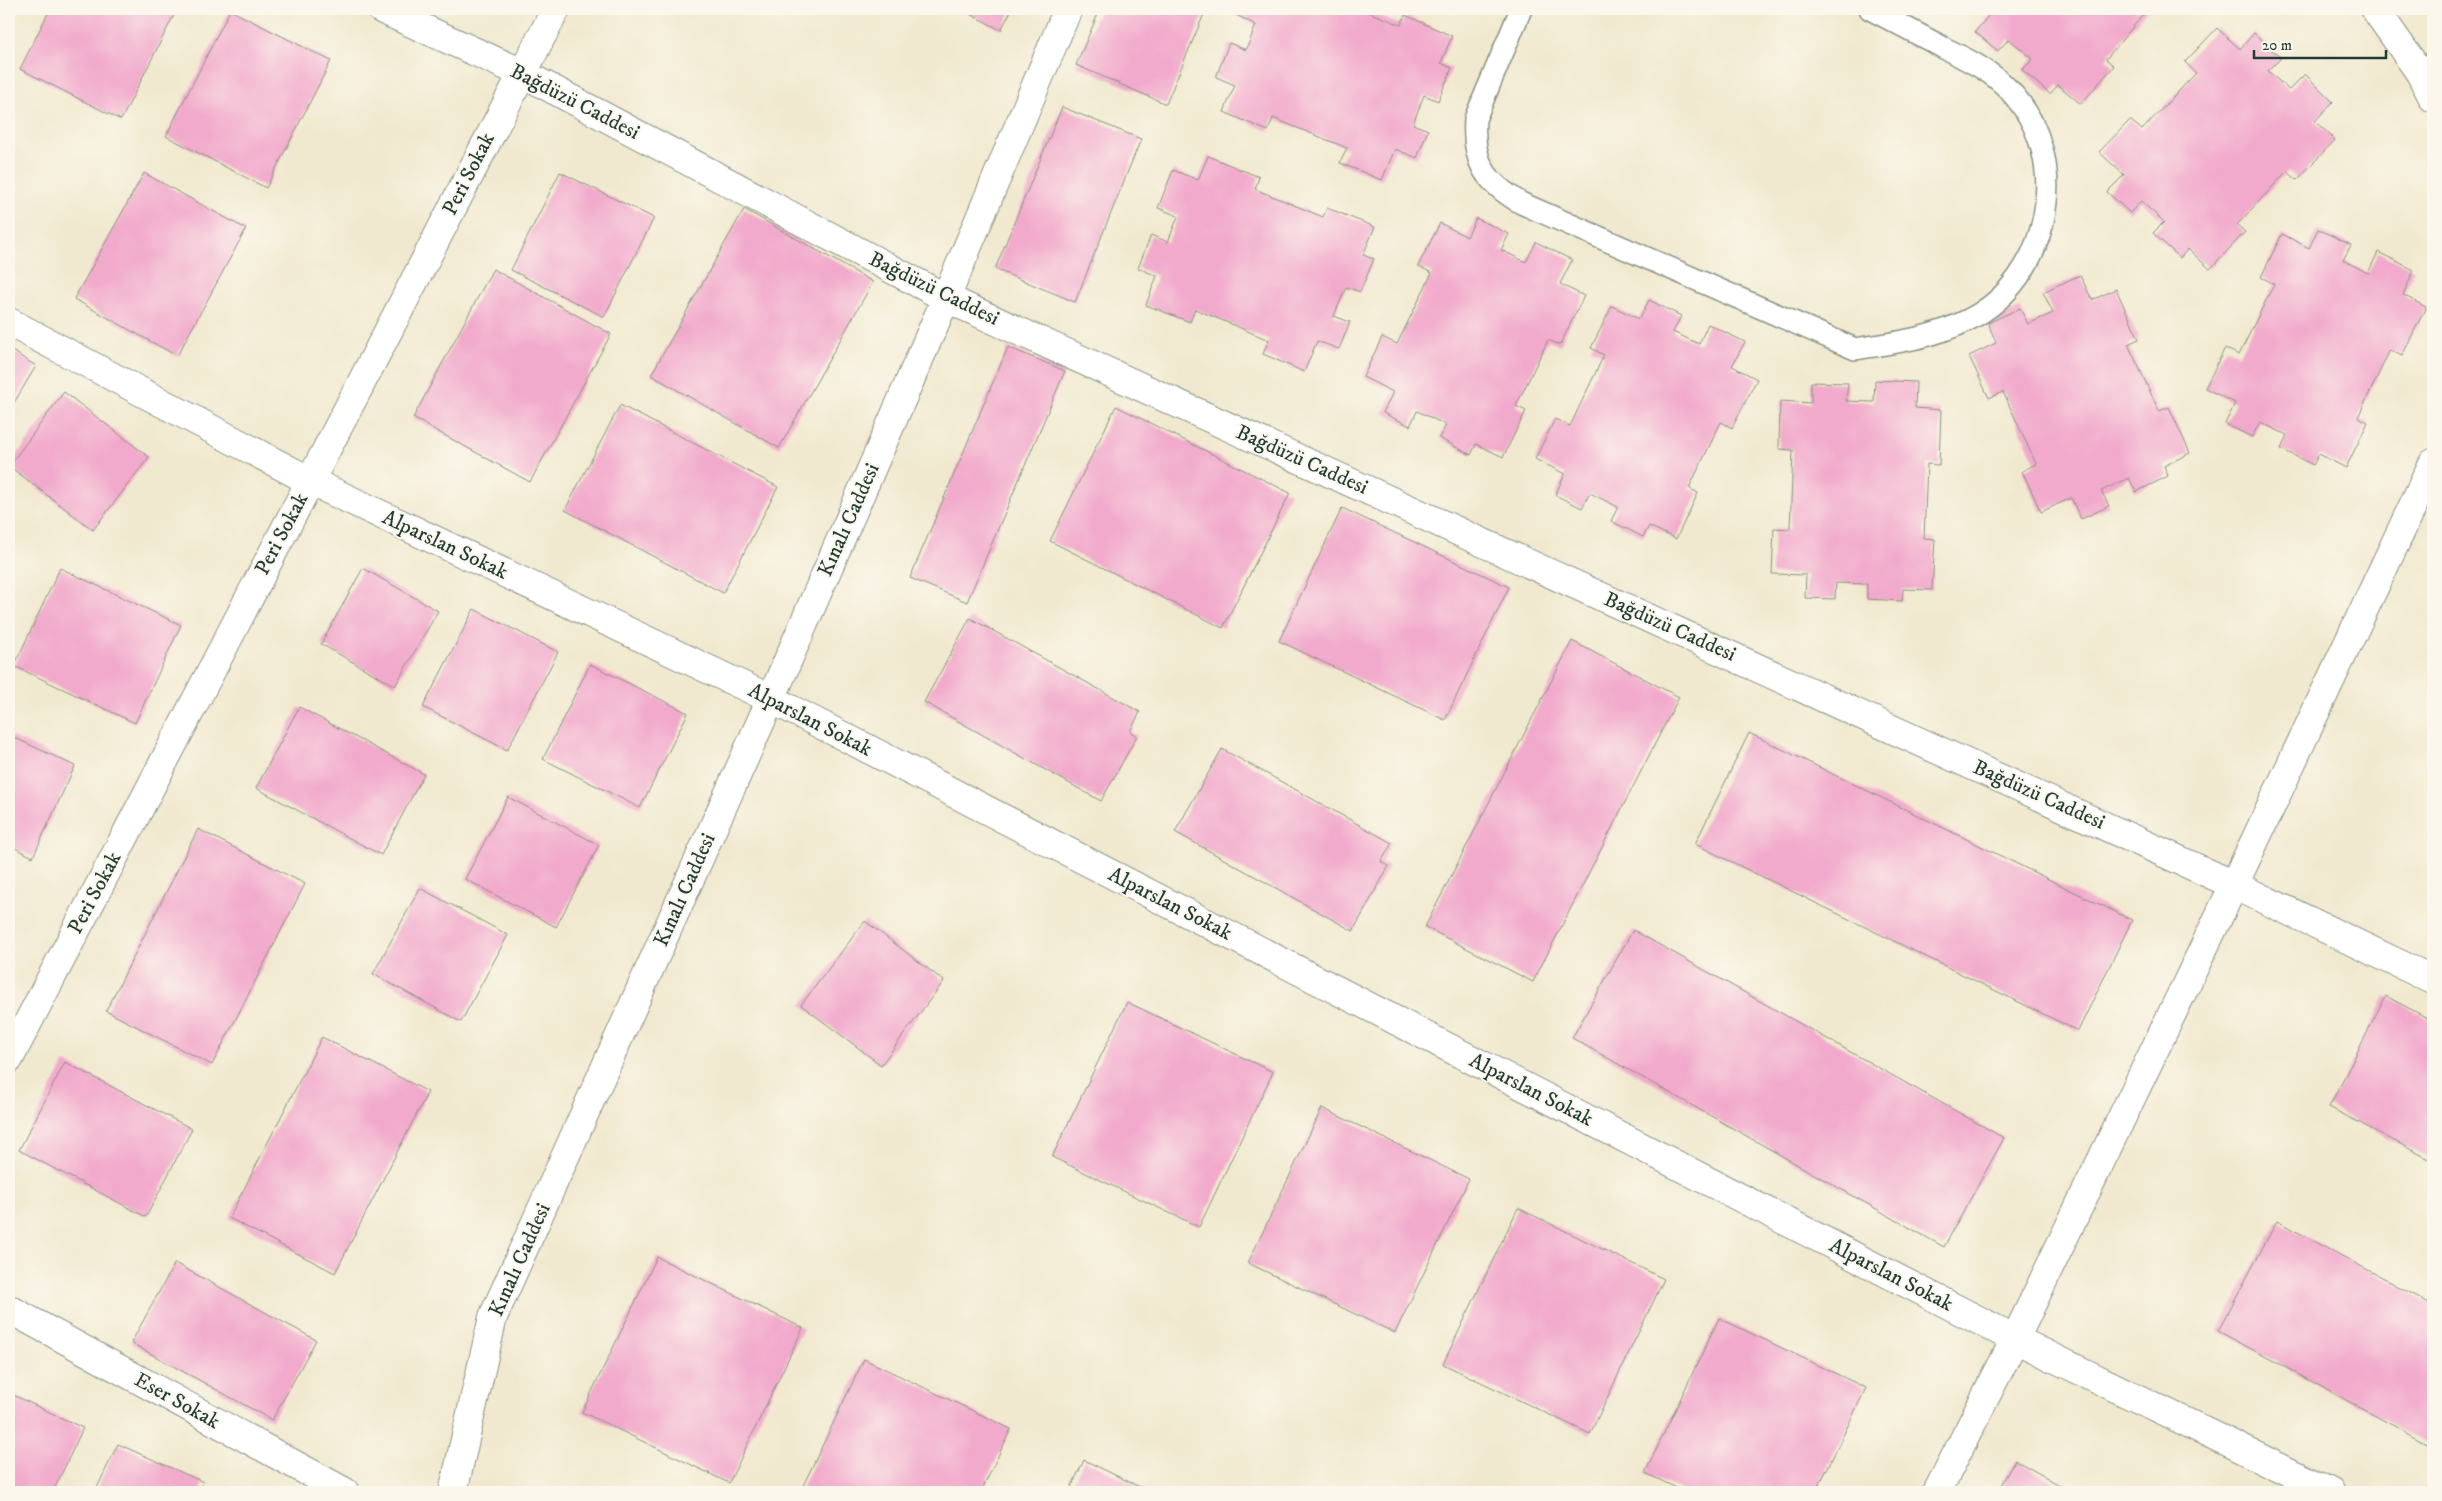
<svg xmlns="http://www.w3.org/2000/svg" width="2442" height="1501" font-family="'IM FELL DW Pica',serif">
  <style>
    .building { fill: #f2aacc }
    .lines { fill: none; stroke-linecap: round; stroke-linejoin: round }
    .service-casing { stroke: #889382; stroke-width: 24 }
    .minor-casing { stroke: #889382; stroke-width: 30 }
    .tertiary-casing { stroke: #889382; stroke-width: 30 }
    .service { stroke: #fff; stroke-width: 21 }
    .minor { stroke: #fff; stroke-width: 28 }
    .tertiary { stroke: #fff; stroke-width: 28 }
    .labels { text-anchor: middle; dominant-baseline: central; stroke-width: 4; stroke-linejoin: round; paint-order: stroke }
    .street-label { font-size: 21px; fill: #1f3d34; stroke: #fbf7ec }
  </style>
  <rect width="100%" height="100%" fill="#fbf7ec"/>
  <filter id="ink" filterUnits="userSpaceOnUse"><feTurbulence type="fractalNoise" baseFrequency=".02" numOctaves="2"/><feDisplacementMap in="SourceGraphic" scale="10" xChannelSelector="R" yChannelSelector="G"/><feConvolveMatrix kernelMatrix="1 2 1 2 8 2 1 2 1" color-interpolation-filters="sRGB"/></filter>
  <filter id="wash" filterUnits="userSpaceOnUse"><feTurbulence type="fractalNoise" baseFrequency=".0096" numOctaves="4" result="noise"/><feDisplacementMap in="SourceGraphic" scale="20" xChannelSelector="R" yChannelSelector="G"/><feGaussianBlur stdDeviation="1.12" result="paint"/><feColorMatrix in="noise" values="0 0 0 0 0 0 0 0 0 0 0 0 0 0 0 0 0 1.4 0 .05"/><feComposite in="paint" operator="in"/></filter>
  <g filter="url(#wash)">
    <rect width="100%" height="100%" fill="#f1e9cf"/>
    <g id="blocks">
      <!-- building -->
      <path class="building" d="M50,9h127l-56,111 -101,-51z
        M960,9h52l-11,21z
        M1100,9h106l-40,95 -90,-39z
        M1238,9h123l40,16 4,-10 47,21 -11,27 11,5 -14,33 -14,-6 -11,29 15,6 -11,28 -22,-9 -13,31 -42,-17 7,-15 -74,-30 -5,13 -44,-19 11,-27 -19,-8 13,-34 17,7 10,-25 -20,-10z
        M1984,9h164l-42,50 8,7 -33,38 -23,-19 -8,9 -28,-24 11,-11 -24,-20 -11,12 -23,-19 15,-18z
        M230,10l101,51 -65,127 -100,-52z
        M2217,28l23,21 14,-16 27,25 -13,13 21,19 16,-16 28,28 -18,19 20,19 -38,40 -10,-9 -50,54 8,7 -35,37 -22,-20 -8,9 -27,-25 11,-11 -23,-21 -11,12 -23,-21 17,-17 -25,-23 31,-32 12,10 54,-57 -11,-11z
        M1062,107l79,32 -66,163 -80,-33z
        M1208,156l51,21 -4,12 68,28 4,-9 48,19 -12,28 11,4 -14,33 -14,-5 -12,29 16,6 -11,27 -22,-8 -13,31 -41,-18 6,-14 -74,-31 -5,13 -44,-17 11,-29 -19,-8 13,-33 17,7 10,-26 -20,-8 15,-38 25,10z
        M560,172l94,46 -50,99 -93,-47z
        M144,173l102,56 -69,127 -103,-57z
        M744,209l129,73 -94,166 -128,-73z
        M1476,218l33,16 -8,16 25,12 10,-20 36,18 -12,24 24,12 -24,49 -12,-5 -32,66 10,5 -23,46 -27,-13 -5,11 -32,-17 7,-13 -29,-14 -7,15 -27,-13 10,-21 -30,-15 19,-40 15,7 35,-71 -14,-7 22,-43 27,14z
        M2318,229l33,16 -8,15 25,13 10,-21 36,18 -11,25 23,12 -24,49 -12,-6 -32,67 10,5 -22,46 -27,-14 -6,11 -32,-16 6,-14 -27,-13 -8,15 -27,-13 10,-21 -30,-15 20,-40 14,7 35,-71 -13,-7 21,-43 27,14z
        M493,269l118,65 -81,148 -117,-64z
        M2080,275l12,25 24,-11 23,50 -11,5 31,67 10,-4 21,46 -26,13 4,10 -32,16 -7,-14 -28,13 8,15 -28,13 -10,-21 -30,14 -19,-41 14,-7 -33,-72 -14,6 -20,-42 27,-13 -8,-20 32,-15 8,16 25,-11 -10,-21z
        M1649,300l32,16 -8,16 26,12 9,-20 37,18 -13,24 25,13 -25,49 -11,-6 -32,66 9,5 -22,46 -27,-13 -6,11 -32,-16 7,-14 -28,-14 -8,15 -27,-13 10,-21 -30,-15 20,-40 15,7 34,-71 -13,-7 21,-42 27,13z
        M1008,347l57,24 -98,231 -57,-24z
        M9,349l27,17 -27,45z
        M1875,380l41,2 -1,26 26,2 -2,55 -12,-1 -3,74 11,1 -3,51 -29,-1 -1,12 -35,-2v-15l-31,-1 -1,16 -30,-1 1,-23 -34,-1 2,-46 16,1 3,-79 -14,-1 1,-48 31,2v-21l37,1 -2,18 28,1z
        M64,392l85,65 -56,73 -84,-64z
        M620,405l158,82 -55,106 -158,-83z
        M1116,406l174,87 -67,135 -173,-87z
        M1342,508l167,79 -64,133 -166,-79z
        M60,568l121,57 -46,98 -121,-57z
        M363,568l75,43 -43,75 -74,-42z
        M474,609l84,43 -51,98 -84,-43z
        M970,618l170,94 -10,20 7,4 -36,65 -177,-99z
        M1572,641l107,56 -146,285 -108,-55z
        M590,664l98,49 -48,95 -97,-49z
        M299,707l125,67 -43,81 -125,-67z
        M1749,733l383,187 -54,111 -383,-187z
        M9,735l66,31 -42,91 -24,-12z
        M1222,749l170,94 -11,19 8,4 -36,65 -178,-99z
        M508,797l91,48 -43,82 -91,-48z
        M198,829l107,55 -93,181 -106,-54z
        M420,888l88,47 -47,87 -88,-48z
        M865,921l79,60 -63,84 -80,-60z
        M1633,930l371,208 -60,109 -372,-209z
        M2386,996l47,25v140l-104,-54z
        M1127,1002l146,70 -74,155 -147,-70z
        M322,1037l106,55 -93,181 -106,-55z
        M65,1062l127,67 -46,88 -127,-67z
        M1322,1108l147,71 -74,154 -147,-70z
        M1518,1208l146,71 -74,155 -147,-70z
        M2277,1221l156,84v142l-215,-116z
        M657,1257l146,71 -74,155 -147,-71z
        M175,1263l141,77 -44,80 -141,-77z
        M1719,1318l147,70 -50,104h-131l-40,-19z
        M864,1359l147,70 -30,63h-181z
        M9,1393l74,35 -30,64h-44z
        M118,1444l85,38 -4,10h-104z
        M1084,1460l66,32h-81z
        M2015,1460l57,32h-75z"/>
    </g>
  </g>
  <g filter="url(#ink)">
    <use href="#blocks" fill-opacity="0" stroke="#889382" stroke-width="1"/>
    <g class="lines">
      <!-- service casing -->
      <g class="service-casing">
        <path id="service" d="M1521,9l-46,110c-3,43 10,63 46,84l334,146c38,-6 78,-11 113,-29 83,-41 106,-161 42,-229 -18,-20 -42,-31 -66,-43 -24,-13 -49,-26 -74,-39"/>
      </g>
      <!-- minor casing -->
      <g class="minor-casing">
        <path id="minor" d="M946,298l122,-289
          M9,322l301,159 461,218 1244,640 315,153
          M2234,885l199,95
          M9,1059l547,-1050
          M9,1309l336,183
          M1937,1492l78,-153 219,-454 199,-422"/>
      </g>
      <!-- tertiary casing -->
      <g class="tertiary-casing">
        <path id="tertiary" d="M381,9l141,64 424,225 1288,587
          M2375,9l45,64 13,25
          M453,1492l40,-175 278,-618 175,-401"/>
      </g>
      <!-- service -->
      <use href="#service" class="service"/>
      <!-- minor -->
      <use href="#minor" class="minor"/>
      <!-- tertiary -->
      <use href="#tertiary" class="tertiary"/>
    </g>
  </g>
  <g class="labels">
    <!-- street labels -->
    <g class="street-label">
      <text transform="translate(575 102) rotate(27)">Bağdüzü Caddesi</text>
      <text transform="translate(469 174) rotate(-63)">Peri Sokak</text>
      <text transform="translate(934 289) rotate(26)">Bağdüzü Caddesi</text>
      <text transform="translate(1302 460) rotate(24)">Bağdüzü Caddesi</text>
      <text transform="translate(849 520) rotate(-66)">Kınalı Caddesi</text>
      <text transform="translate(282 534) rotate(-62)">Peri Sokak</text>
      <text transform="translate(445 545) rotate(25)">Alparslan Sokak</text>
      <text transform="translate(1670 627) rotate(24)">Bağdüzü Caddesi</text>
      <text transform="translate(810 720) rotate(27)">Alparslan Sokak</text>
      <text transform="translate(2039 795) rotate(24)">Bağdüzü Caddesi</text>
      <text transform="translate(685 890) rotate(-66)">Kınalı Caddesi</text>
      <text transform="translate(95 893) rotate(-62)">Peri Sokak</text>
      <text transform="translate(1170 904) rotate(27)">Alparslan Sokak</text>
      <text transform="translate(1531 1090) rotate(27)">Alparslan Sokak</text>
      <text transform="translate(520 1260) rotate(-66)">Kınalı Caddesi</text>
      <text transform="translate(1891 1275) rotate(27)">Alparslan Sokak</text>
      <text transform="translate(177 1401) rotate(29)">Eser Sokak</text>
    </g>
  </g>
  <!-- margin -->
  <rect width="2442" height="1501" fill="none" stroke="#fbf7ec" stroke-width="30"/>
  <!-- scale -->
  <path d="M2254 50v8h132v-8" fill="none" stroke="#1f3d34" stroke-width="2.5"/>
  <text x="2262" y="50" font-size="15" fill="#1f3d34" stroke="#fbf7ec" stroke-width="4" paint-order="stroke">20 m</text>
</svg>
